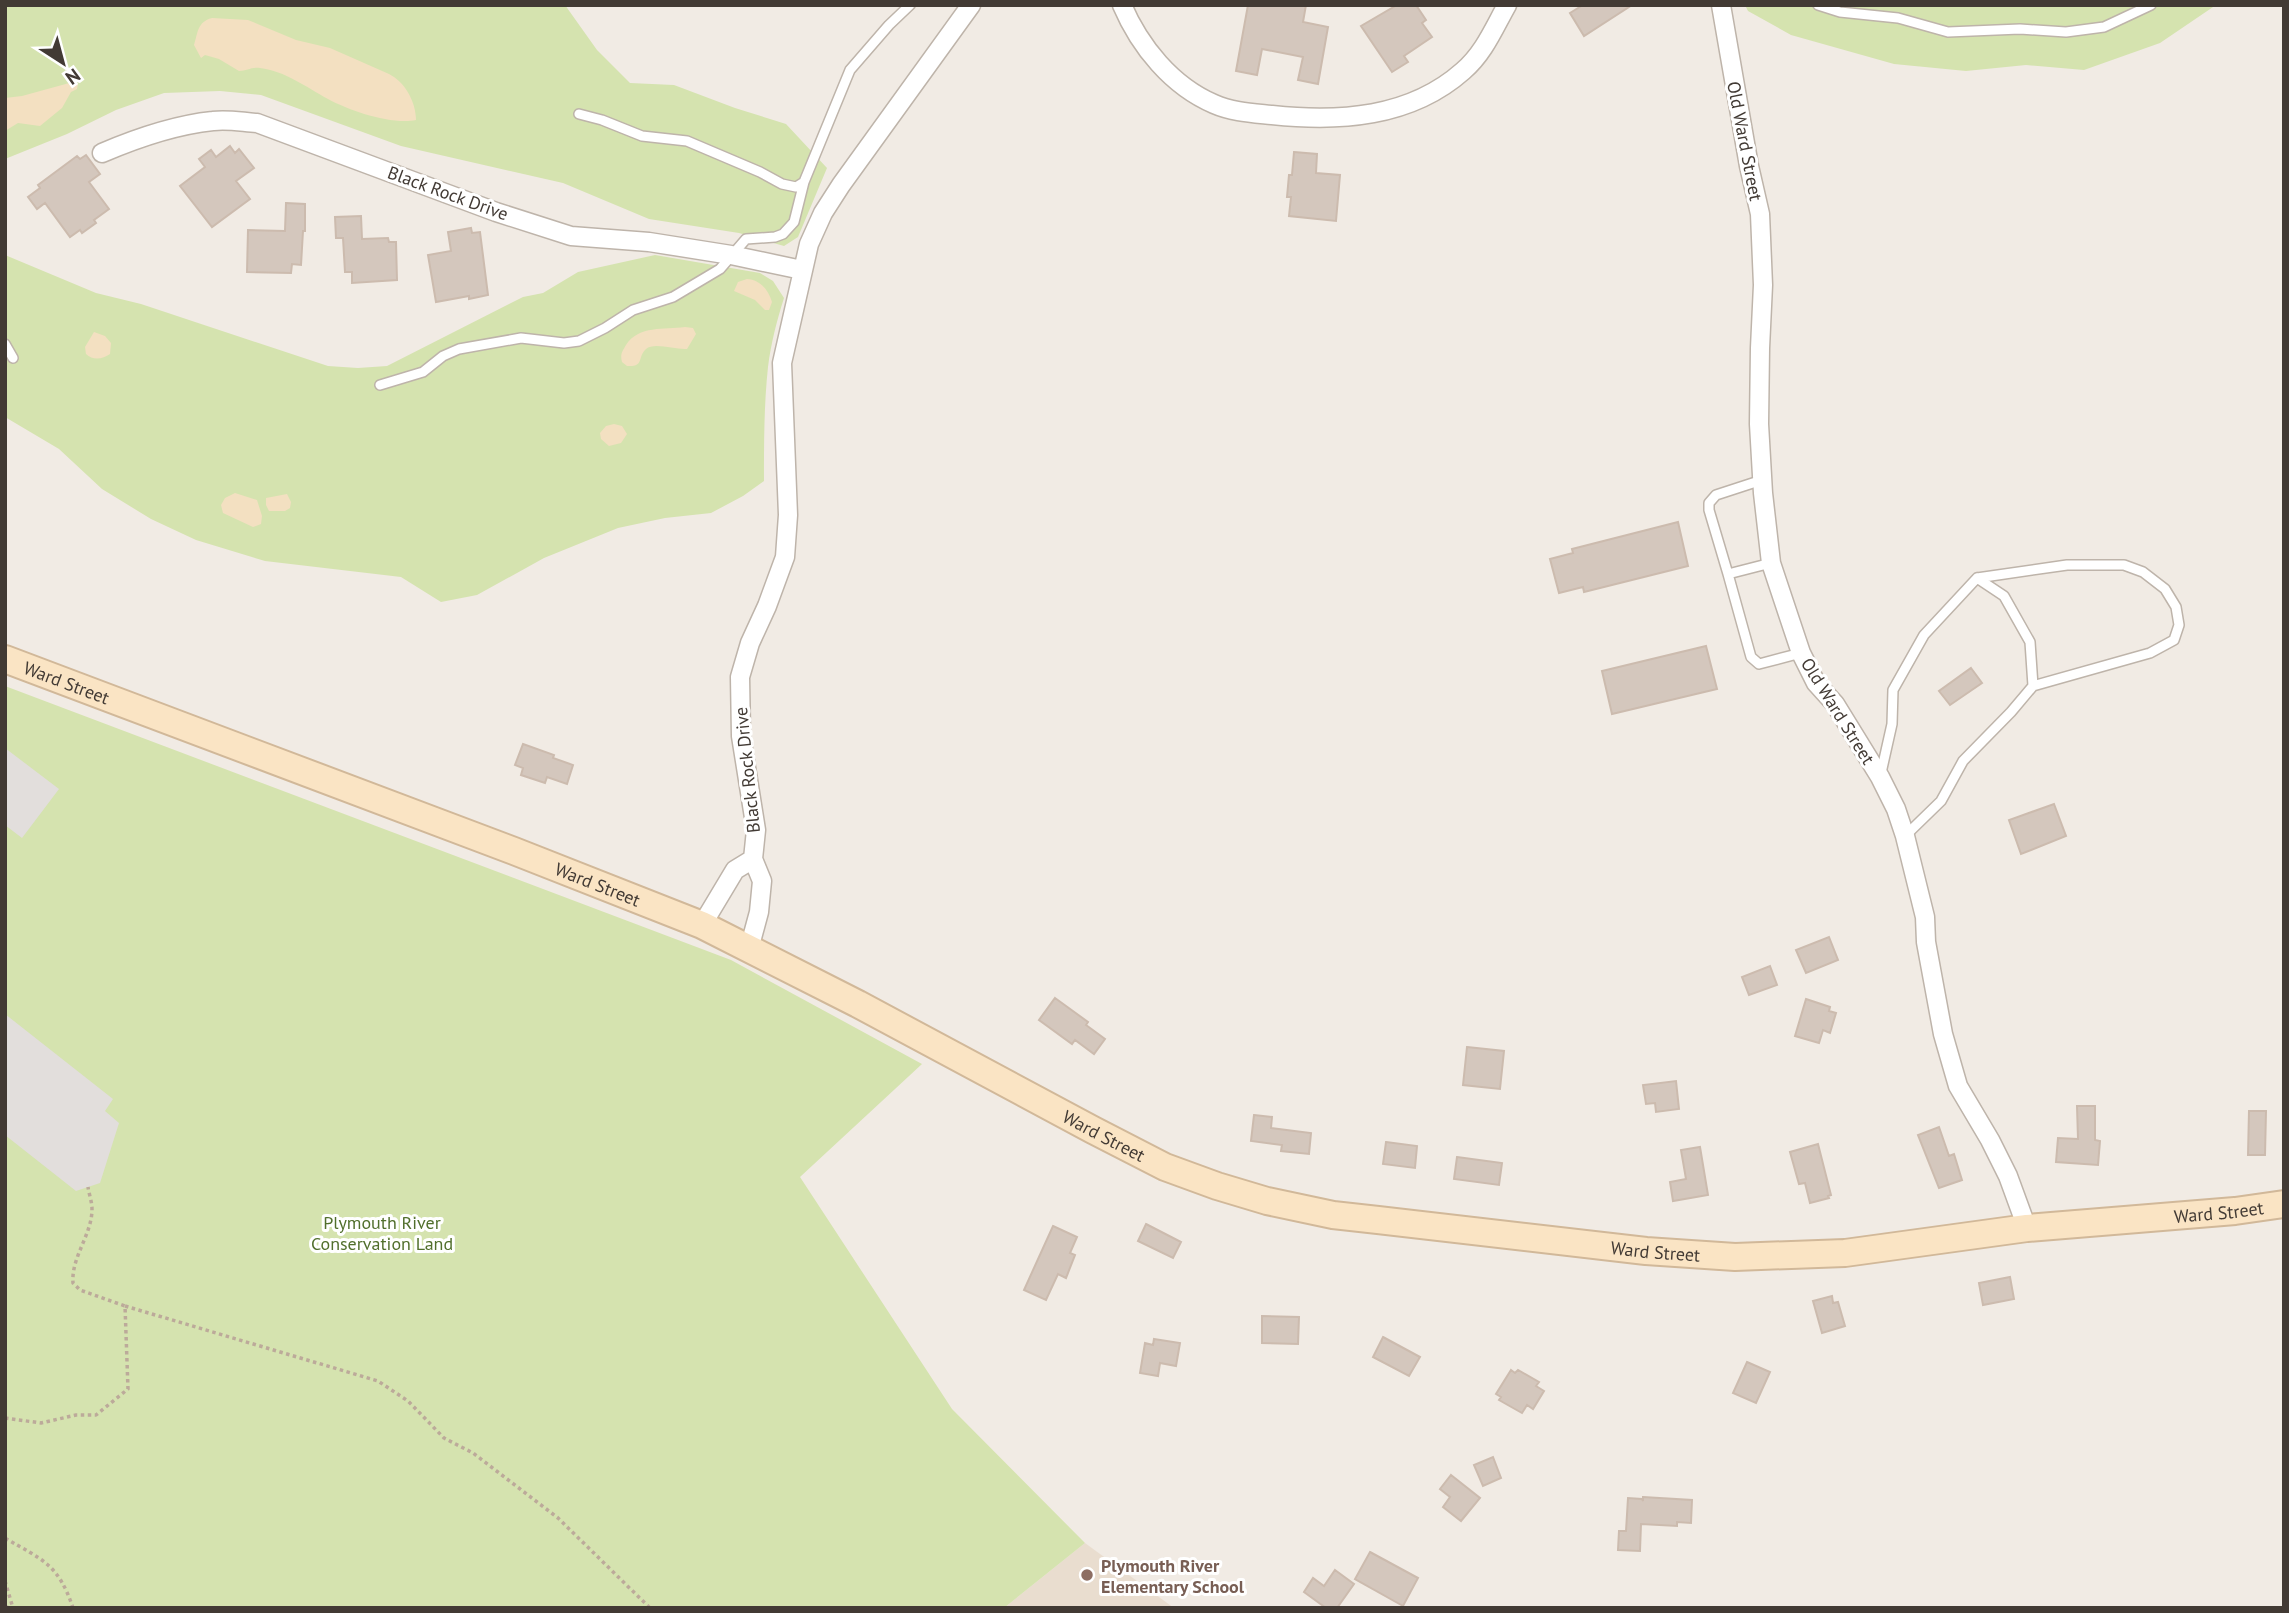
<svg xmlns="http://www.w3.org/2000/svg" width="2289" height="1613" font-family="'PT Sans',sans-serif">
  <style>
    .education { fill: #e9ddcf }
    .green { fill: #d5e3af }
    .sand { fill: #f3e0c1 }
    .parking { fill: #e2dedc }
    .building { fill: #d4c7bd; stroke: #ccbbae; stroke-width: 2 }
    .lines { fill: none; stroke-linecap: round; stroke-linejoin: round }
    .lane-casing { stroke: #beb4aa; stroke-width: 12 }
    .street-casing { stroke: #beb4aa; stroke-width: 21 }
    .secondary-casing { stroke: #d1b899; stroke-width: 30 }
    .path { stroke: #bcaa9a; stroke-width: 3.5; stroke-dasharray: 3.5 3.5; stroke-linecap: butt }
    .lane { stroke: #fff; stroke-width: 9 }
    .street { stroke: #fff; stroke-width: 18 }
    .secondary { stroke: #fae4c4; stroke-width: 26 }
    .education-dot { fill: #8d6e63; stroke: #fff; stroke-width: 2.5 }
    .labels { text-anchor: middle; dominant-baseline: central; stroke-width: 6; stroke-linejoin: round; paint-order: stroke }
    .street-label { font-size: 18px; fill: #423a34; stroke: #fff }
    .park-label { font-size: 18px; fill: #516f2c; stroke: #fff }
    .education-label { font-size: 18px; font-weight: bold; fill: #785e54; stroke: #fff; text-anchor: start }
  </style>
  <rect width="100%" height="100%" fill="#f1ebe4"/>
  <!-- education -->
  <path class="education" d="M1085,1543l89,65h-170z"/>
  <!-- green -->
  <path class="green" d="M5,5h560l32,45 33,33 44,2 61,23 51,16 41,44 -29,69 -14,9 -45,-13 -90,-14 -86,-36 -162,-37 -140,-51 -41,-4 -56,2 -48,17 -49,24 -62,25z
    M1745,5h471l-56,38 -76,27 -58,-5 -60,6 -72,-7 -103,-29 -43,-24z
    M5,255l91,38 45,11 187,62 30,2 29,-2 136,-69 20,-4 35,-21 77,-17 105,18 13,8 11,17c-7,22 -13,45 -16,69 -4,37 -4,76 -4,114l-21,15 -32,17 -46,5 -47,10 -74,30 -67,37 -36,7 -40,-25 -136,-16 -69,-21 -45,-21 -49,-30 -43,-40 -54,-32z
    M5,686l726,274 191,104 -122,113 152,232 133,134 -81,65h-999z"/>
  <!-- sand -->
  <path class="sand" d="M212,18l36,2 48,20 34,8 59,26c16,8 27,28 27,46 -24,5 -66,-9 -88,-21 -22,-12 -43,-28 -68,-31 -9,-1 -13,3 -21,3l-20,-12 -14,-4 -4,3 -7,-13c4,-12 3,-23 18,-27z
    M73,82l5,2 -1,5 -6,3 -9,16 -22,18 -22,-3 -13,8v-33l17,-2z
    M747,279c13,1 21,10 25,23l-3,8h-4l-10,-10 -21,-9 4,-9z
    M685,327l8,1 3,6 -9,15c-11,1 -33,-7 -41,0 -9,8 -1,18 -19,17l-5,-4c-2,-8 0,-10 4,-17 13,-20 38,-15 59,-18z
    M94,332l11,4 6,7 -1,11c-7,5 -17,7 -24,0l-1,-7z
    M614,424l8,2 5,8 -6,9 -12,3 -8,-7 -1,-6 6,-7z
    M235,493l22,7 5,16 -1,8 -8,3 -30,-14 -2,-8 4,-7z
    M287,494l4,8 -1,6 -5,3h-16l-3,-6v-7z"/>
  <!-- parking -->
  <path class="parking" d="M5,748l54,41 -37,49 -17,-13z
    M5,1014l108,85 -8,12 14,12 -19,60 -24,8 -71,-56z"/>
  <!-- building -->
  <path class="building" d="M1248,5h58l-3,17 25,5 -10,57 -20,-4 5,-23 -41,-8 -5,26 -21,-4z
    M1397,5h19l10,15 -4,3 10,14 -28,19 4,6 -16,10 -31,-46z
    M1583,5h49l-48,31 -14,-23z
    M230,146l5,7 4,-4 15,19 -18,13 14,18 -38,28 -32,-41 25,-19 -6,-8 12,-9 5,7z
    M1294,152l23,2 -1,19 24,2 -4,46 -47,-5 2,-19h-4l2,-22h3z
    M86,155l14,19 -11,8 20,27 -15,11 2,3 -14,10 -2,-3 -10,7 -25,-34 -8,6 -9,-12 12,-9 -2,-3 39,-29 3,3z
    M286,203l19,1v27h-2l-2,34 -9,-1 -1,9 -44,-1 1,-42 37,1z
    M361,216l1,23 26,-1 1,4h7l1,38 -45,3v-11h-7l-2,-34h-7l-1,-21z
    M471,228l1,5 8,-1 8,63 -19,4v-3l-33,6 -8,-47 23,-4 -3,-19z
    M1678,522l10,44 -104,26 -1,-5 -24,6 -9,-34 23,-6 -1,-4z
    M1706,646l11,43 -105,25 -10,-43z
    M1971,668l11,15 -32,22 -11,-14z
    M523,744l31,11 -1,3 20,7 -6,19 -20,-7 -2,6 -24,-8 2,-7 -8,-3z
    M2054,804l12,32 -45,18 -12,-34z
    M1829,937l9,23 -32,13 -10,-23z
    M1770,966l7,19 -28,10 -7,-18z
    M1055,998l33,24 -2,3 19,14 -11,15 -19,-14 -3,4 -33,-24z
    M1806,999l24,8 -1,4 7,2 -6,20 -7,-3 -4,13 -24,-7z
    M1467,1047l37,4 -4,38 -37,-4z
    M1676,1081l3,28 -23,3 -1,-9 -9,1 -3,-19z
    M2077,1106h18v34l5,1 -2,24 -42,-3 2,-24 20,1z
    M2249,1111h17l-1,44h-17z
    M1254,1115l18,2 -1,11 40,5 -2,21 -28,-3 1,-6 -31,-4z
    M1939,1127l10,29 5,-2 8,26 -23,8 -21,-53z
    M1386,1142l31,4 -2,22 -32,-4z
    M1818,1144l13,51 -3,1 1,2 -19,5 -5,-20 -6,1 -9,-32z
    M1700,1147l8,48 -35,6 -3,-19 16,-3 -5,-29z
    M1457,1157l45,6 -3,22 -45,-6z
    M1146,1224l35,18 -8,16 -35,-17z
    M1053,1226l24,11 -7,16 5,2 -9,23 -8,-4 -12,26 -22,-10z
    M2010,1277l4,22 -31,6 -4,-22z
    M1832,1296l1,7 5,-1 7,24 -23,7 -9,-32z
    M1262,1316l37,1 -1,27 -36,-1z
    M1383,1337l37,20 -11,19 -36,-19z
    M1154,1339l26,4 -4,23 -16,-3 -2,13 -18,-3 5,-30 8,2z
    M1747,1362l23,10 -14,31 -23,-10z
    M1511,1370l4,3 3,-3 21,12 -3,4 8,5 -11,18 -6,-4 -5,8 -23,-13 2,-3 -5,-3z
    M1493,1457l8,21 -18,8 -9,-21z
    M1451,1475l29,23 -19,23 -18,-14 7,-10 -10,-8z
    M1643,1497l49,3 -1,23 -14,-1v4l-36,-2 -1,27 -22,-1 1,-19h7l2,-33 14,1 1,2z
    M1370,1552l48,26 -15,28 -48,-27z
    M1335,1570l19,14 -17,24h-11l-22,-16 9,-14 11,8z"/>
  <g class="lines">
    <!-- lane casing -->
    <g class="lane-casing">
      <path id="lane" d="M1818,5l22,7 58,6 50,14 72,-3 46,3 38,-5 47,-22
        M579,114l23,6 40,16 45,5 73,31 22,12 14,3 8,-5
        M5,344l8,14
        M380,385l43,-13 20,-16 16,-7 62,-11 43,5 15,-2 26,-13 28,-18 40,-13 47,-28 26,-30 29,-2 8,-3 11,-12 10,-40 46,-112 39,-45 21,-20
        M1762,480l-46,15 -7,8v7l19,64 43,-11
        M1728,574l23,83 8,7 42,-11
        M1977,578l90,-13h57l19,7 22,17 11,18 3,18 -5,15 -24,13 -117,33
        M1881,773l11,-49 1,-34 31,-55 53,-57 27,18 26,46 3,44 -22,26 -48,49 -22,40 -36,35"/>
    </g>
    <!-- street casing -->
    <g class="street-casing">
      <path id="street" d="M1122,5c18,42 50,81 92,99 18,8 39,9 58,11 67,7 138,3 191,-44 21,-18 31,-43 44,-66
        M1721,5l28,161 11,48 3,71 -3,63 -1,76 4,69 8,70 30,90 15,30 19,21 45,73 16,32 9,27 20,81 1,25 17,92 15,52 32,54 18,36 19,52
        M102,153c35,-15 72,-28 111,-32 14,-2 29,1 44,2l239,89 75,24 78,6 82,13 71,15
        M702,925l33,-55 18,-11
        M749,949l10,-37 3,-31 -9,-22 3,-29 -15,-94 -1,-59 10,-34 17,-37 18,-49 3,-42 -6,-152 27,-119 14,-31 18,-28 130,-180"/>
    </g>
    <!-- secondary casing -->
    <g class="secondary-casing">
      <g id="secondary">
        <path id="s1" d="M5,659l509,192 188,74 156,79 235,126 72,37 52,19 50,15 66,14 45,5 268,31 89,6 110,-4 182,-25 208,-17 49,-7"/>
      </g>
    </g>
    <!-- path -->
    <path class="path" d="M125,1306l253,75 30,20 36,37 29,15 85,65 92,90
      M5,1418l36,5 35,-8h20l32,-26 -3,-83 -45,-16 -7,-7c-2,-26 19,-48 19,-74 0,-7 -3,-15 -4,-22
      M5,1538c37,22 53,25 68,70
      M5,1581l8,27
      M5,1606l4,2"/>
    <!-- lane -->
    <use href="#lane" class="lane"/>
    <!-- street -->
    <use href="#street" class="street"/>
    <!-- secondary -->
    <use href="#secondary" class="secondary"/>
  </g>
  <!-- markers -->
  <circle class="education-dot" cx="1087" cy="1575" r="7"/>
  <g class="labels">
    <!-- street labels -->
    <g class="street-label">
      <text transform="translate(1745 141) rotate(79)">Old Ward Street</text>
      <text transform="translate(448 193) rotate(20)">Black Rock Drive</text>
      <text stroke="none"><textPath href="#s1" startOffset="66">Ward Street</textPath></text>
      <text transform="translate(1838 711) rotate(58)">Old Ward Street</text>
      <text transform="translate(747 770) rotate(-96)">Black Rock Drive</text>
      <text stroke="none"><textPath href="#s1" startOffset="634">Ward Street</textPath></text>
      <text stroke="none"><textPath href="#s1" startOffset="1200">Ward Street</textPath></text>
      <text stroke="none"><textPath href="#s1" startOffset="2334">Ward Street</textPath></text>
      <text stroke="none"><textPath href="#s1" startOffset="1768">Ward Street</textPath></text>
    </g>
    <!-- park labels -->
    <g class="park-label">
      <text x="382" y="1222">Plymouth River<tspan x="382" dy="21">Conservation Land</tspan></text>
    </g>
    <!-- education labels -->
    <g class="education-label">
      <text x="1101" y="1565">Plymouth River<tspan x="1101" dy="21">Elementary School</tspan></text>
    </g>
  </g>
  <!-- border -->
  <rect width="2289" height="1613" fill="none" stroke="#423a34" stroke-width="14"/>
  <!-- north arrow -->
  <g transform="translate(63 63) rotate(144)" stroke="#ffffff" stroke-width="5" paint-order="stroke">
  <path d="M0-5L12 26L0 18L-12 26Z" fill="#423a34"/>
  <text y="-10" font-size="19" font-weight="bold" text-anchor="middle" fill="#423a34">N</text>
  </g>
</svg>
